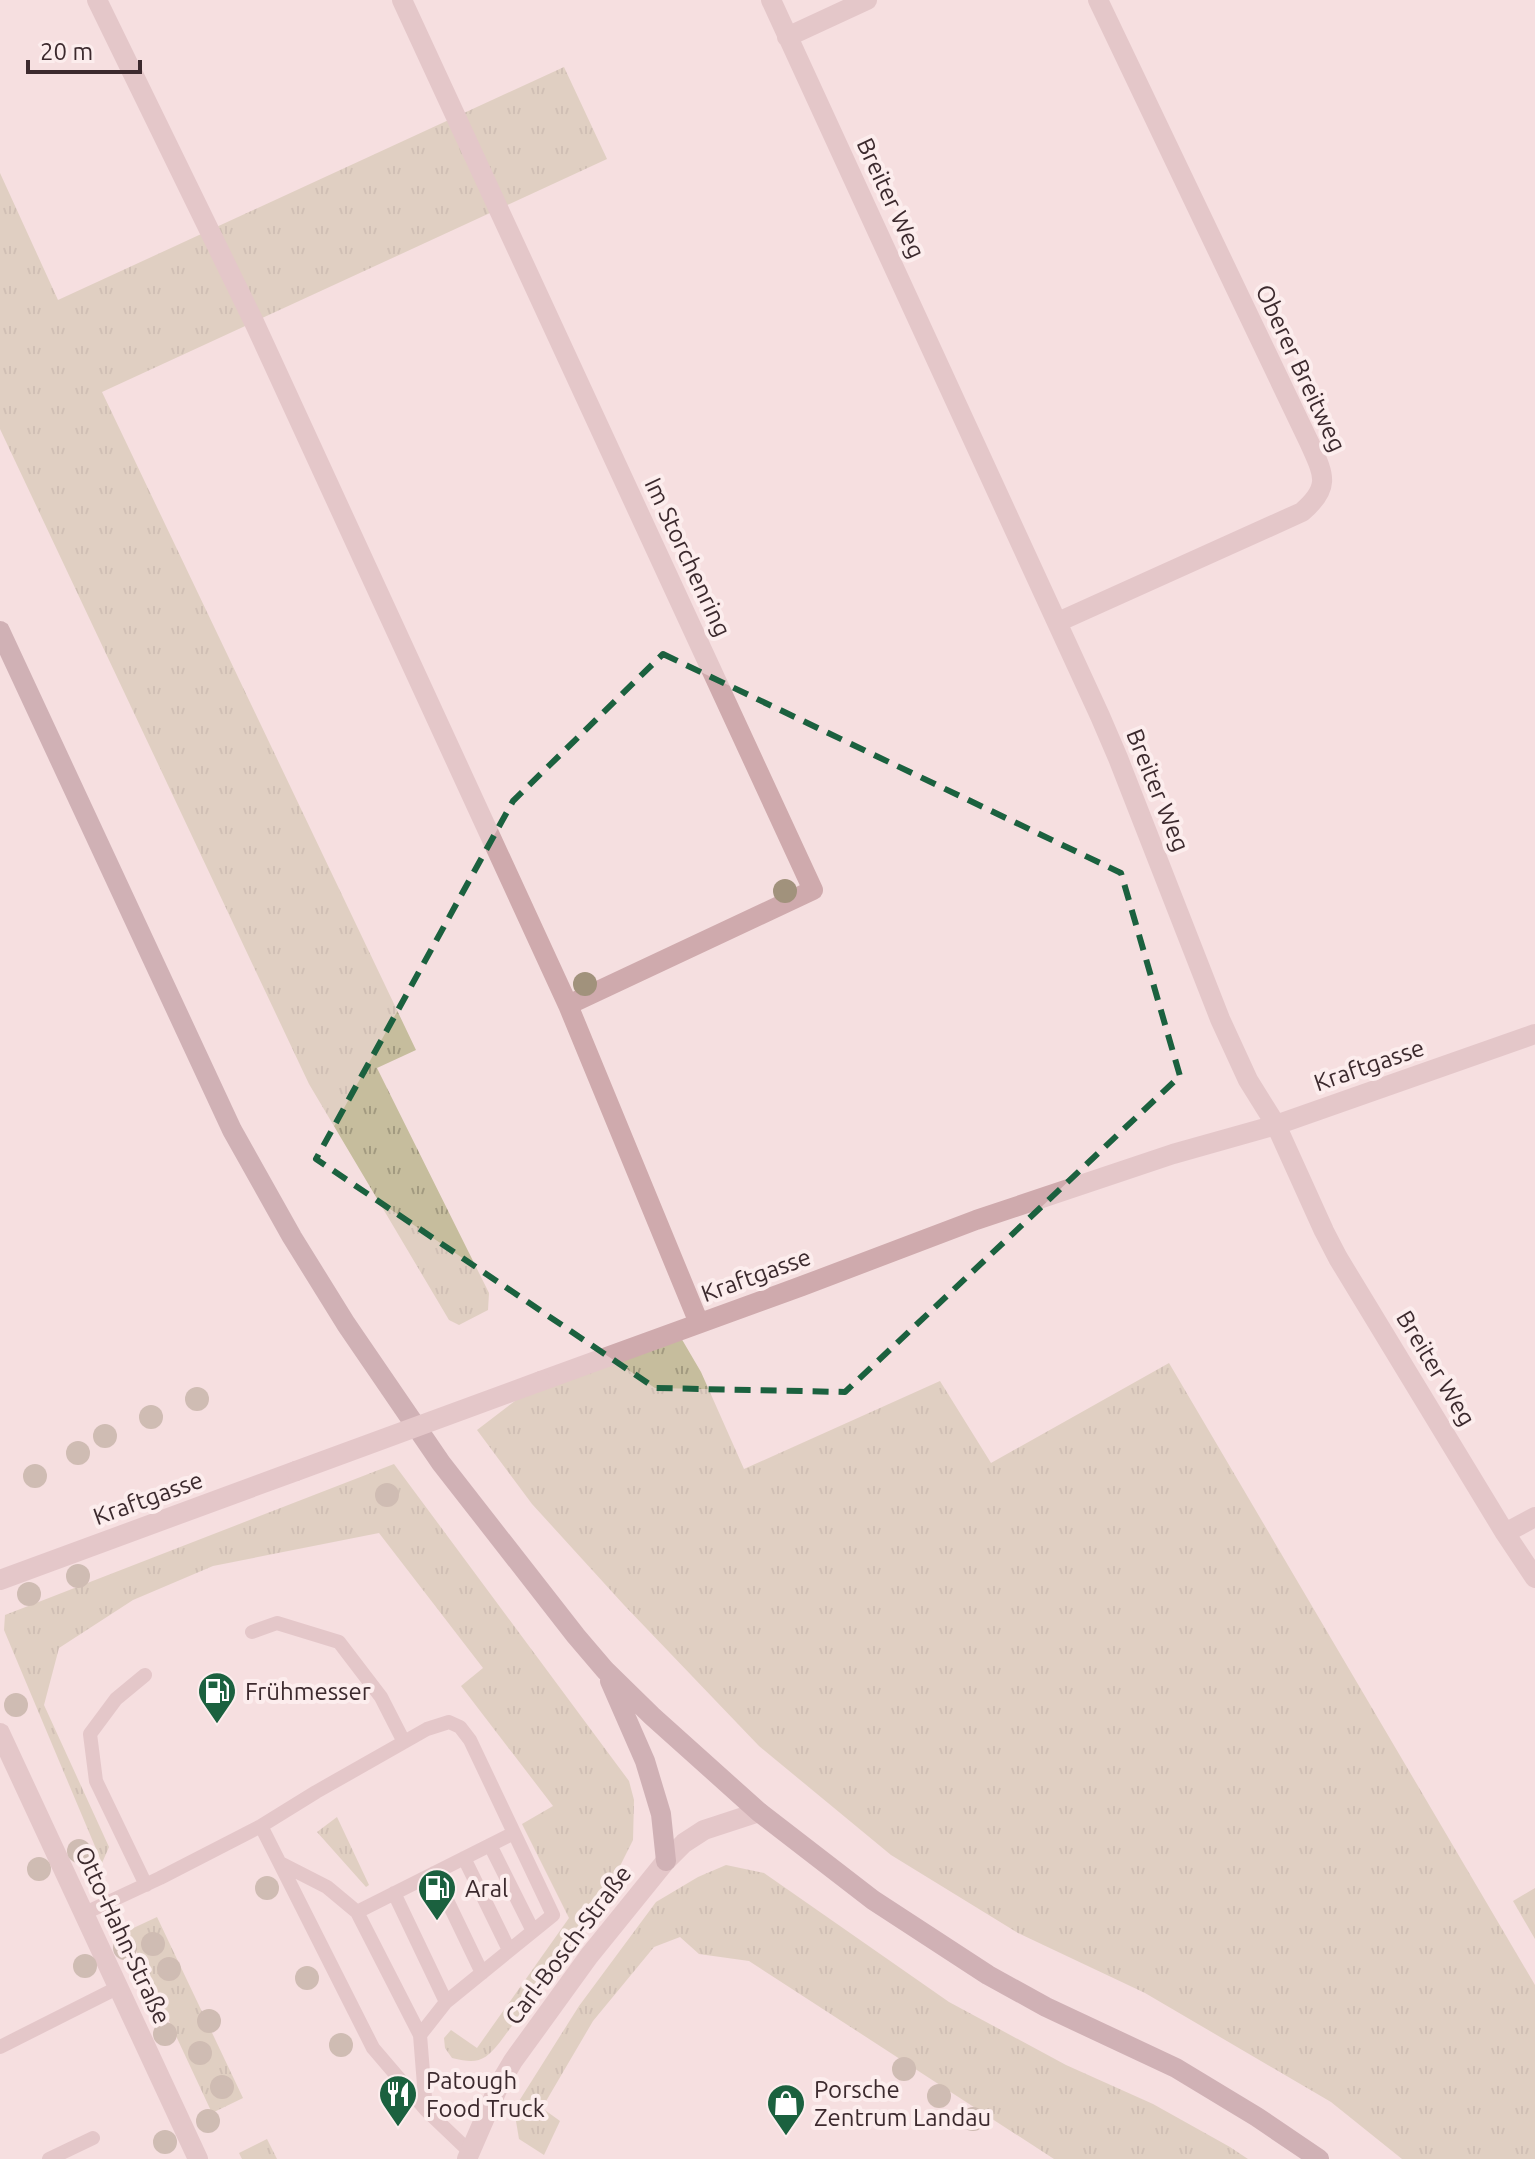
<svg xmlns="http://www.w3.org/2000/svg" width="1535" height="2159" font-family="Ubuntu,sans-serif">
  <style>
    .grass { fill: url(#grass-tufts) }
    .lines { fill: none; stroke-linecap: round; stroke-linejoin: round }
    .lane { stroke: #cfaaad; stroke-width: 14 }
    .street { stroke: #cfaaad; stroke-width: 20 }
    .secondary { stroke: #a37a82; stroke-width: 20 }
    .street-bridge { stroke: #cfaaad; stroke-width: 20 }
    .tree { fill: #a1927c }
    .marked { fill: none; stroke: #1b613f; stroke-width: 6; stroke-dasharray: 16 10; stroke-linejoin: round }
    .labels { text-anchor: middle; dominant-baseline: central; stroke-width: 8; stroke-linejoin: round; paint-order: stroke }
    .street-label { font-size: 24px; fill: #3c2a2e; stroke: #fceded }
    .poi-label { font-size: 24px; fill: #3c2a2e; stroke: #fceded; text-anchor: start }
  </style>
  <defs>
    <pattern id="grass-tufts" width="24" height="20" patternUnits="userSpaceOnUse" patternTransform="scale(2)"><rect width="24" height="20" fill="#c6bd9d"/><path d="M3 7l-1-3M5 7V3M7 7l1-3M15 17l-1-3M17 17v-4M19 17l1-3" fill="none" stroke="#a29a80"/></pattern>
  </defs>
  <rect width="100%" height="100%" fill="#f5dfe0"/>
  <!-- grass -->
  <path class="grass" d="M564,67l43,92 -505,233 314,658 -39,18 112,225 -1,17 -29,15 -10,-5 -140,-236 -309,-655v-256l58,127z
    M677,1331l24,41 43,97 196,-88 51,82 178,-100 366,622v174h-133l-71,-57 -186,-109 -127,-60 -127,-78 -132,-109 -135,-141 -92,-101 -55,-74 64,-49z
    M394,1464l235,317 5,19 -1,40 -26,52 -29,44 -78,106c-16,20 -23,22 -48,16l-7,-10 -1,-10 7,-8 26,18 92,-130 -47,-94 31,-18 -92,-120 22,-18 -104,-135 -166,33 -80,34 -74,48 -15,57 65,142 -7,16 -98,-233 1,-15z
    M337,1817l32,68 -3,2 -49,-55z
    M726,1865l38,8 185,129 117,63 87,39 77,43 18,12h-194l-305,-198 -50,-7 -19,-17 -26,10 -61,74 -51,87 18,13 -16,34 -25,-16 -5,-30 65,-103 77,-104 42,-25z
    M1535,1888v51l-22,-38z
    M157,1917l86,181 -31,15 -85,-182z
    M267,2139l10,20h-35l-3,-6z"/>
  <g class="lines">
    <!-- lane -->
    <path class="lane" d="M252,1632l25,-9 62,19 42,55 23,45
      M145,1675l-29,24 -26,35 6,47 50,104
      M261,1826l112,222 53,62 44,42
      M490,1845l43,86
      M464,1858l45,92
      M280,1863l47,24 30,25 63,123 6,75
      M434,1873l48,100
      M394,1893l52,109
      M357,1912l157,-79
      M85,1913l75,-35 101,-52 55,-34 111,-63 22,-7 11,5 10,13 83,175 -107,87 -26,33
      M0,2047l119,-60
      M49,2159l44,-21"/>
    <!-- street -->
    <path class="street" d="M97,0l157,322 314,683 245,-115 -411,-890
      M771,0l329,716 18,42 102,261 28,61 28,45 48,106 14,27 167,275 30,45
      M787,37l80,-37
      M1058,622l244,-110c29,-25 22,-37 8,-68l-212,-444
      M568,1005l131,318
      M541,1381l261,-95 174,-66 197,-66 103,-29 259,-91
      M1505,1533l30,-16
      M0,1580l296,-109
      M0,1733l198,426
      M467,2159l33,-76 13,-22 76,-105 76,-94 19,-19 20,-13 55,-18"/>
    <!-- secondary -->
    <path class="secondary" d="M0,631l232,499 60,107 54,87 95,139 135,173 29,34 47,46 107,96 114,88 115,75 58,32 130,61 81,49 62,42
      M610,1681l35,80 16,53 5,47"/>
    <!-- street-bridge -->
    <path class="street-bridge" d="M296,1471l245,-90"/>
  </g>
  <!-- trees -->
  <g class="tree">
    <circle cx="785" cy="891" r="12"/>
    <circle cx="585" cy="984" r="12"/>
    <circle cx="197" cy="1399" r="12"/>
    <circle cx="151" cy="1417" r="12"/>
    <circle cx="105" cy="1436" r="12"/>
    <circle cx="78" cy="1453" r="12"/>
    <circle cx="35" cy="1476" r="12"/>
    <circle cx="387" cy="1495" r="12"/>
    <circle cx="78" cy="1576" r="12"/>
    <circle cx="29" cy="1594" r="12"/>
    <circle cx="16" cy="1705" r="12"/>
    <circle cx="79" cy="1851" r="12"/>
    <circle cx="39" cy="1869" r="12"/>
    <circle cx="267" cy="1888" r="12"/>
    <circle cx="153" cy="1944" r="12"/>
    <circle cx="125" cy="1948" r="12"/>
    <circle cx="85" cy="1966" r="12"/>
    <circle cx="169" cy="1969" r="12"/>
    <circle cx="307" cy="1978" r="12"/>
    <circle cx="209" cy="2021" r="12"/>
    <circle cx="165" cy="2034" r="12"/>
    <circle cx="341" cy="2045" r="12"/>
    <circle cx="200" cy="2053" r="12"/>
    <circle cx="904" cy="2069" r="12"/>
    <circle cx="222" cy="2087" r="12"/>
    <circle cx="939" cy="2096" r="12"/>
    <circle cx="973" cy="2119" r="12"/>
    <circle cx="208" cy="2121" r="12"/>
    <circle cx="165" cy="2142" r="12"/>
  </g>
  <!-- marked area -->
  <path d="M0 0H1535V2159H0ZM663,654l458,219 59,203 -335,316 -190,-4 -339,-229 197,-358z" fill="#f5dfe0" fill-opacity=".55" fill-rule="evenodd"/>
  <path class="marked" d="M663,654l458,219 59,203 -335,316 -190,-4 -339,-229 197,-358z"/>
  <!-- icons -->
  <defs>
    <g id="fuel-pin" transform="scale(2)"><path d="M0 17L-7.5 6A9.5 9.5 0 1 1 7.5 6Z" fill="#1b613f" stroke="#fceded"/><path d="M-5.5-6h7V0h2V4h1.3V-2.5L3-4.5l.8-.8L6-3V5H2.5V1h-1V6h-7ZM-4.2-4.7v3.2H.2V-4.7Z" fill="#fff"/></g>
    <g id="restaurant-pin" transform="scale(2)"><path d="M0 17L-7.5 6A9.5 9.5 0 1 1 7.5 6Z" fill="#1b613f" stroke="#fceded"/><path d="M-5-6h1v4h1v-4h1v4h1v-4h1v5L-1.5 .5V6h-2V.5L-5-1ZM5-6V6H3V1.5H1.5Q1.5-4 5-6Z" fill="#fff"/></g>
    <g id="shop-pin" transform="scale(2)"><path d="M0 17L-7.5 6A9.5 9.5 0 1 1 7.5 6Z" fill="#1b613f" stroke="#fceded"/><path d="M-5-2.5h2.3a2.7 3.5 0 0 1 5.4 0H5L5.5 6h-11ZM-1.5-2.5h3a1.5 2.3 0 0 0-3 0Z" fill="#fff"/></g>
  </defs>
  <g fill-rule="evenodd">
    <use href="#fuel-pin" x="217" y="1691"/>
    <use href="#fuel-pin" x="437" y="1888"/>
    <use href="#restaurant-pin" x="398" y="2094"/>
    <use href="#shop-pin" x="786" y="2103"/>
  </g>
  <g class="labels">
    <!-- street labels -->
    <g class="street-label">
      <text transform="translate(891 198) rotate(65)">Breiter Weg</text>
      <text transform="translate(1301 368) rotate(65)">Oberer Breitweg</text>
      <text transform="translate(688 557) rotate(65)">Im Storchenring</text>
      <text transform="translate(1158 790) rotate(68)">Breiter Weg</text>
      <text transform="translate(1369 1065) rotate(-19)">Kraftgasse</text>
      <text transform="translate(756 1275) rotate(-20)">Kraftgasse</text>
      <text transform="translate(1436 1368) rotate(59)">Breiter Weg</text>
      <text transform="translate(148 1498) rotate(-20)">Kraftgasse</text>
      <text transform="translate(123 1935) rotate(65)">Otto-Hahn-Straße</text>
      <text transform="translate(568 1945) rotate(-53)">Carl-Bosch-Straße</text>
    </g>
    <!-- poi labels -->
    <g class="poi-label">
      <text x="245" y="1691">Frühmesser</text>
      <text x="465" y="1888">Aral</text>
      <text x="426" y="2080">Patough<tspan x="426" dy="28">Food Truck</tspan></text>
      <text x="814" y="2089">Porsche<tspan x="814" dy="28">Zentrum Landau</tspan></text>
    </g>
  </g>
  <!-- scale -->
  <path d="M28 60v12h112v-12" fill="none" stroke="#3c2a2e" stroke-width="4"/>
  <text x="40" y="60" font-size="24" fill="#3c2a2e" stroke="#fceded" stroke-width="6" paint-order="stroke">20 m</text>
</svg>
